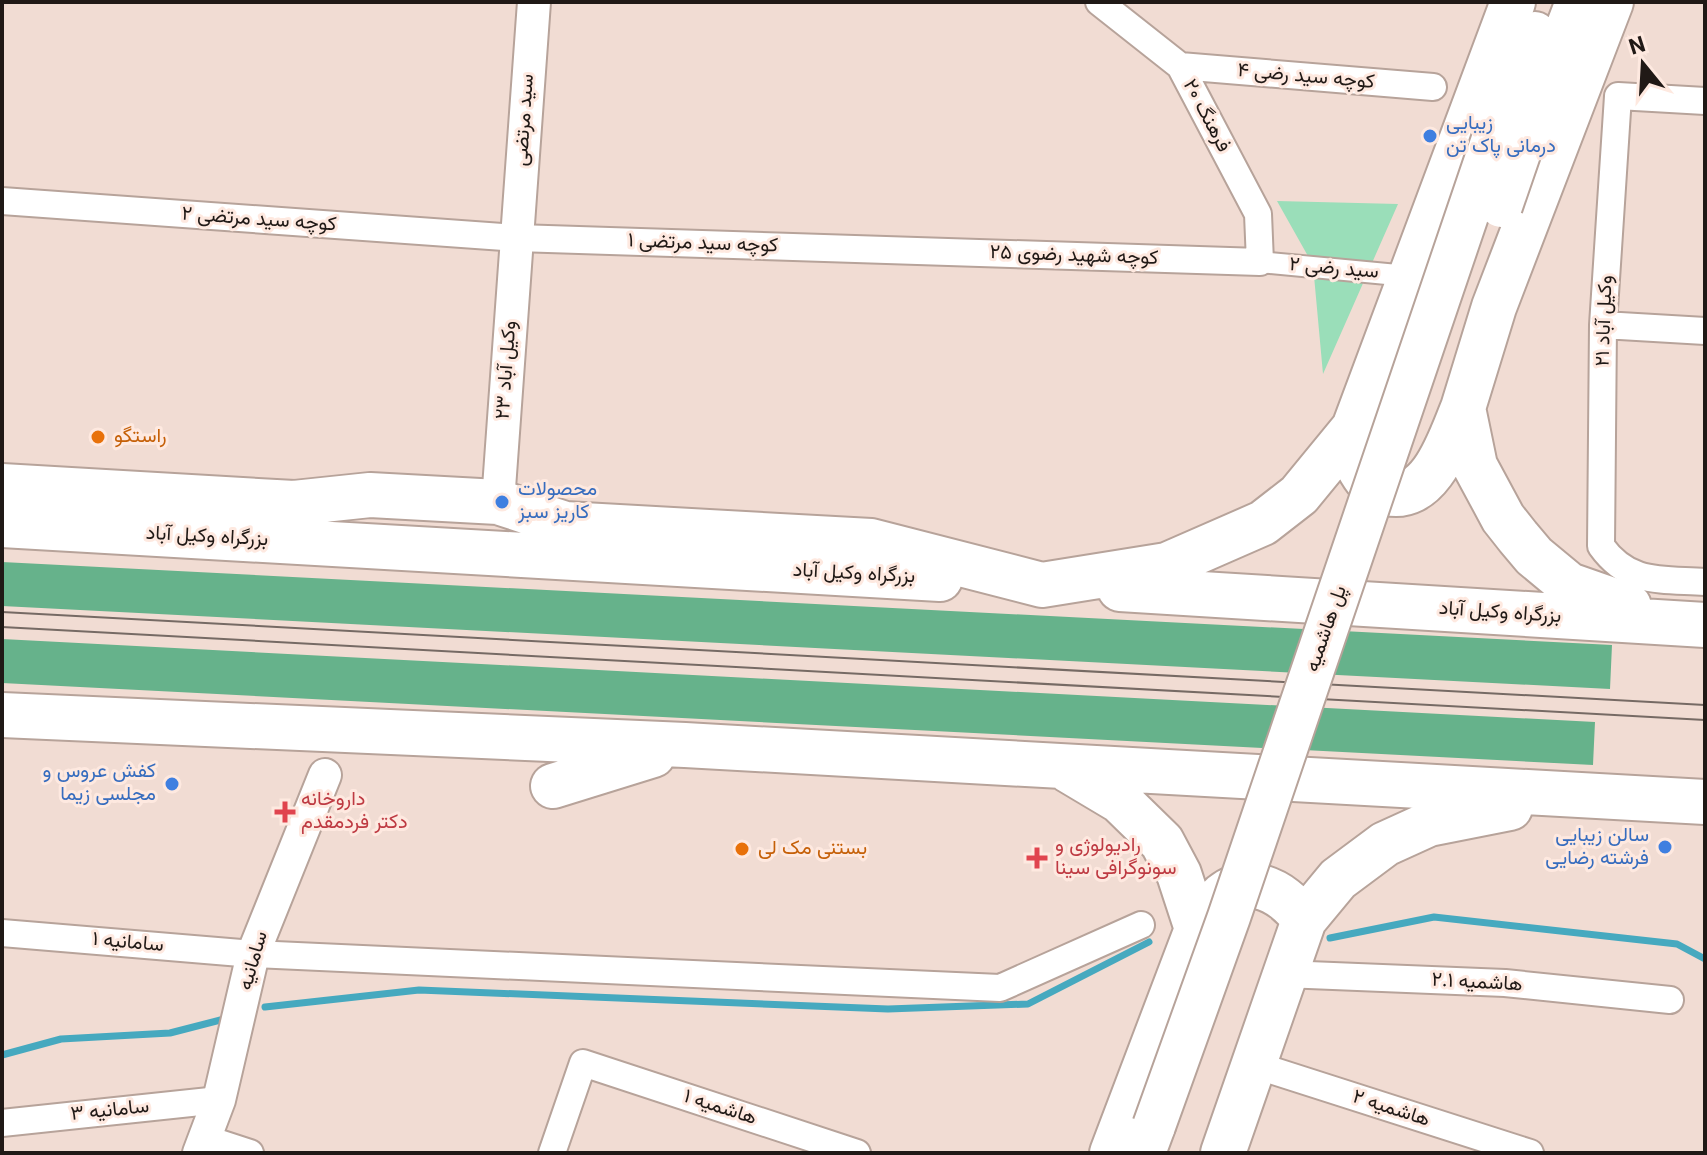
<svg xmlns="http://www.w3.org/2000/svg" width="1707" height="1155" font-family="Georgia,Vazirmatn,serif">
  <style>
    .green { fill: #9adeb9 }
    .forest { fill: #66b28b }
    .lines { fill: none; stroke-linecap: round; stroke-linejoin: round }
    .stream { stroke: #46a9bf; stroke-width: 7 }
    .pedestrian-casing { stroke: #b7a39a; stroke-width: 24 }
    .minor-casing { stroke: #b7a39a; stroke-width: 30 }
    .tertiary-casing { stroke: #b7a39a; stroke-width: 36 }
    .primary-casing { stroke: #b7a39a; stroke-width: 46 }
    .trunk-casing { stroke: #b7a39a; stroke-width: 48 }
    .pedestrian { stroke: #fff; stroke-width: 20 }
    .minor { stroke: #fff; stroke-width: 26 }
    .tertiary { stroke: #fff; stroke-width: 32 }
    .primary { stroke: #fff; stroke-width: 42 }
    .trunk { stroke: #fff; stroke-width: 44 }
    .tram { stroke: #766a64; stroke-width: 2 }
    .primary-bridge-casing { stroke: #b7a39a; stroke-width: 46; stroke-linecap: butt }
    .primary-bridge { stroke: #fff; stroke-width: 42 }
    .shop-dot { fill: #3f7fe0; stroke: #fee9e0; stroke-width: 3 }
    .food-dot { fill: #e8710a; stroke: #fee9e0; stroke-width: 3 }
    .health-dot { fill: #e0444e; stroke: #fee9e0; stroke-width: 3 }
    .labels { text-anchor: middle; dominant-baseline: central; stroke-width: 6; stroke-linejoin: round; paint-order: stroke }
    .street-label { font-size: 20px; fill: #201916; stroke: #fee9e0 }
    .shop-label { font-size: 20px; fill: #366cbe; stroke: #fee9e0; text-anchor: start }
    .food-label { font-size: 20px; fill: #c56008; stroke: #fee9e0; text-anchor: start }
    .health-label { font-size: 20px; fill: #be3a42; stroke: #fee9e0; text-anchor: start }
  </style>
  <rect width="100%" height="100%" fill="#f1dcd3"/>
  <!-- green -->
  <path class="green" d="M1277,201l121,3 -75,170 -10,-109z"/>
  <!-- forest -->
  <path class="forest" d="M2,562l1610,83 -2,44 -1608,-83z
    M2,639l1593,83 -2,43 -1591,-82z"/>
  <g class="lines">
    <!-- stream -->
    <path class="stream" d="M1330,938l104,-21 243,27 28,15
      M265,1007l154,-17 469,19 140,-5 121,-62
      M2,1055l59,-16 109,-6 58,-15"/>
    <!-- pedestrian casing -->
    <g class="pedestrian-casing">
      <path id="pedestrian" d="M1260,262l148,14"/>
    </g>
    <!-- minor casing -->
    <g class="minor-casing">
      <path id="minor" d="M1180,66l253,21
        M1705,101l-87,-5 -15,229 -2,221c28,39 60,33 104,36
        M2,201l515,37 743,24 -2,-48 -78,-148 -81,-64
        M1603,325l102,6
        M2,933l251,21 747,34 141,-63
        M1284,974l221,9 165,17
        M1252,1064l278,89
        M2,1123l217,-23
        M204,1138l46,15
        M552,1153l31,-90 274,90"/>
    </g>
    <!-- tertiary casing -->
    <g class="tertiary-casing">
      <path id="tertiary" d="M498,502l36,-500
        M199,1153l20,-53 34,-146 72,-179"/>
    </g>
    <!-- primary casing -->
    <g class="primary-casing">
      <path id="primary" d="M1496,130l39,-97
        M1523,142l54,-140
        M1144,1153l10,-27"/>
    </g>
    <!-- trunk casing -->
    <g class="trunk-casing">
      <path id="trunk" d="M1611,2l-117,305 -31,101 12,58 28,52 15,19 16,19 35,29 60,21
        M1354,458c7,15 15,30 33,35 44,10 63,-54 76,-85
        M2,486l292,17 76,-8 128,7 67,22 306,17 171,44 125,-20 96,-42 36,-28 55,-67 159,-426
        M2,525l938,54
        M1120,589l585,36
        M2,715l683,30 1020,57
        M1068,770l52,31 42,41 17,32 18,55 -85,224
        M553,786l100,-31
        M1212,907c26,-39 71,-19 92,13
        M1223,1153l81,-233 34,-41 47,-35 44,-20 81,-16"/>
    </g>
    <!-- pedestrian -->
    <use href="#pedestrian" class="pedestrian"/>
    <!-- minor -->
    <use href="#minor" class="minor"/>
    <!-- tertiary -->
    <use href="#tertiary" class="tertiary"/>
    <!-- primary -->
    <use href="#primary" class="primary"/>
    <!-- trunk -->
    <use href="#trunk" class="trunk"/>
    <!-- tram -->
    <path class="tram" d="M2,612l1703,93
      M2,627l1703,93"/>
    <!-- primary-bridge casing -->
    <g class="primary-bridge-casing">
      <path id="primary-bridge" d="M1501,206l22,-64
        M1154,1126l75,-209 267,-787"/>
    </g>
    <!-- primary-bridge -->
    <use href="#primary-bridge" class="primary-bridge"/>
  </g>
  <!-- markers -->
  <g class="shop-dot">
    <circle cx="1430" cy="136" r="8"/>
    <circle cx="502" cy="502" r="8"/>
    <circle cx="172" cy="784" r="8"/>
    <circle cx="1665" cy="847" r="8"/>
  </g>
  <g class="food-dot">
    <circle cx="98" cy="437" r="8"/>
    <circle cx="742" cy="849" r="8"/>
  </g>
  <g class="health-dot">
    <path d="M281 800h8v8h8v8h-8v8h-8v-8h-8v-8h8z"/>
    <path d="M1033 846h8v8h8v8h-8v8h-8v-8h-8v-8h8z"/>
  </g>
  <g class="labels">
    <!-- street labels -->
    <g class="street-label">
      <text transform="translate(1306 77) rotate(5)">کوچه سید رضی ۴</text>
      <text transform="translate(1206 116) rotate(62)">فرهنگ ۲۰</text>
      <text transform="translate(525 120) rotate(-86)">سید مرتضی</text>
      <text transform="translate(259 220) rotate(4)">کوچه سید مرتضی ۲</text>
      <text transform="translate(703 244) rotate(2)">کوچه سید مرتضی ۱</text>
      <text transform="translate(1074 256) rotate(2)">کوچه شهید رضوی ۲۵</text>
      <text transform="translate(1334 269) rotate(5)">سید رضی ۲</text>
      <text transform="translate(1605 321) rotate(-88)">۲۱ وکیل آباد</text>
      <text transform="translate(507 370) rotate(-86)">۲۳ وکیل آباد</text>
      <text transform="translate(207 537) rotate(3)">بزرگراه وکیل آباد</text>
      <text transform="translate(854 574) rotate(3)">بزرگراه وکیل آباد</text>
      <text transform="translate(1500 613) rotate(4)">بزرگراه وکیل آباد</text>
      <text transform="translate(1327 629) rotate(-71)">پل هاشمیه</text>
      <text transform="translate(128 943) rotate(5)">سامانیه ۱</text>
      <text transform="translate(254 961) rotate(-74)">سامانیه</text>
      <text transform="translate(1477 983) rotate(3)">هاشمیه ۲.۱</text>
      <text transform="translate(720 1108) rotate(18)">هاشمیه ۱</text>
      <text transform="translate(1391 1109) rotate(18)">هاشمیه ۲</text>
      <text transform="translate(110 1111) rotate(-6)">سامانیه ۳</text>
    </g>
    <!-- shop labels -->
    <g class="shop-label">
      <text x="1446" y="124">زیبایی<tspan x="1446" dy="23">درمانی پاک تن</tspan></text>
      <text x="518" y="490">محصولات<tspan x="518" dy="23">کاریز سبز</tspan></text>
      <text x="156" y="772" text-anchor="end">کفش عروس و<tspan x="156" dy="23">مجلسی زیما</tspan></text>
      <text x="1649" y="836" text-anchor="end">سالن زیبایی<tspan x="1649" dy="23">فرشته رضایی</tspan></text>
    </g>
    <!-- food labels -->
    <g class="food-label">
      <text x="114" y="437">راستگو</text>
      <text x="758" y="849">بستنی مک لی</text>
    </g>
    <!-- health labels -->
    <g class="health-label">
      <text x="301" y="800">داروخانه<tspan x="301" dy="23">دكتر فردمقدم</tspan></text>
      <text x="1055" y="846">رادیولوژی و<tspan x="1055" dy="23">سونوگرافی سینا</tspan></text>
    </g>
  </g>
  <!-- border -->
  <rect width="1707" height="1155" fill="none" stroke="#201916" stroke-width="8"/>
  <!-- north arrow -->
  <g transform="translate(1643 64) rotate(342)" stroke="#fee9e0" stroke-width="6" paint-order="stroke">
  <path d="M0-6L14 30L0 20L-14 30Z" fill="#201916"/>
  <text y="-12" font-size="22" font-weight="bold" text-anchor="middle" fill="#201916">N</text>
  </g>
</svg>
